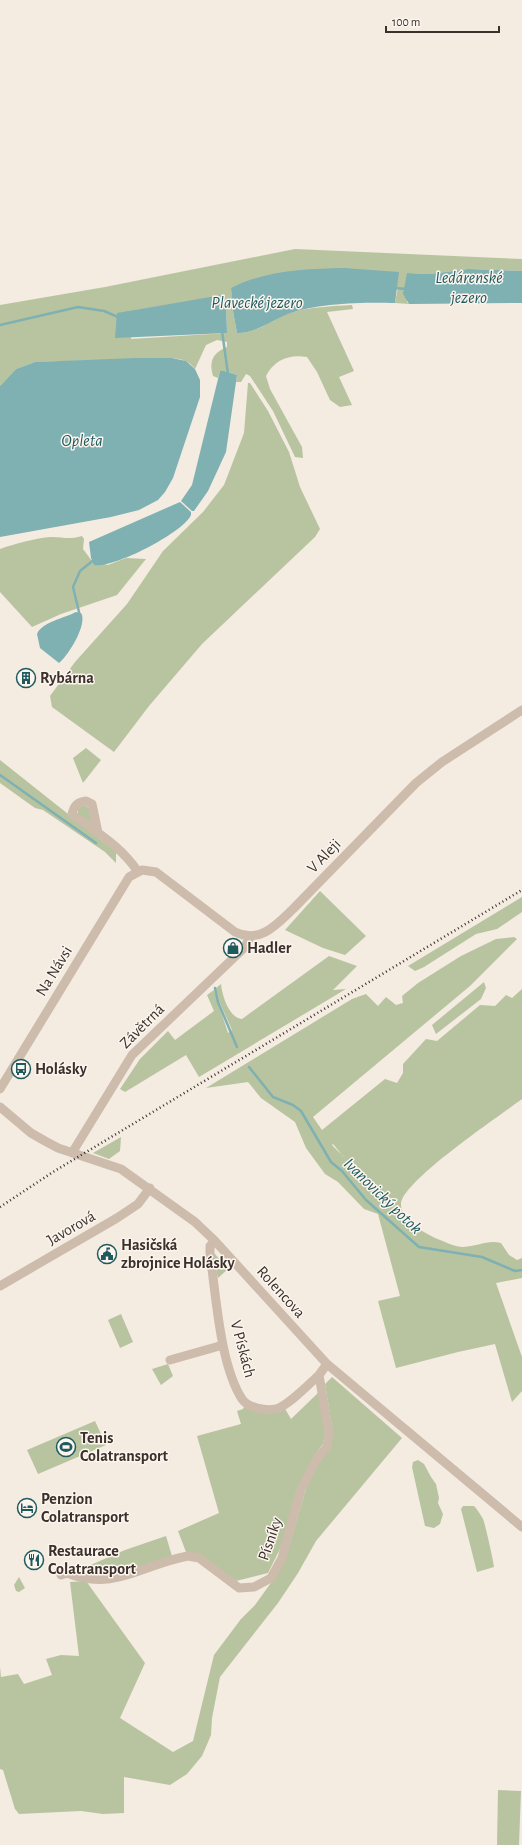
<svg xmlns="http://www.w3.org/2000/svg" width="522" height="1845" font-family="'Alegreya Sans',sans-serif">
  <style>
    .green { fill: #b8c4a0; fill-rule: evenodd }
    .water { fill: #7fb0b2 }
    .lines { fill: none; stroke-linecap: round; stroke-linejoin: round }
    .stream { stroke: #7fb0b2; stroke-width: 2.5 }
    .minor { stroke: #cdbbac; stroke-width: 9 }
    .rail { stroke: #3b302b; stroke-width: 2.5; stroke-dasharray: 1 3; stroke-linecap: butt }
    .labels { text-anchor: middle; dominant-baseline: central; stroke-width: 3; stroke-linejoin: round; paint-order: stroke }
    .poi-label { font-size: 16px; font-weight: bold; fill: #3b302b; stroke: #fbf5ee; text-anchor: start }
    .street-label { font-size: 16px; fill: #3b302b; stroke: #fbf5ee }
    .water-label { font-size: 17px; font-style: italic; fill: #1f5a5e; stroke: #fbf5ee }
  </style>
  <rect width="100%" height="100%" fill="#f4ebe1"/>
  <!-- green -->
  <path class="green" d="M295,249l227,10v12l-54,-2 -38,5 -23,-1v29l2,2 -14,-1 3,-16 -167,1 2,23 4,22c19,1 36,-14 53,-20 20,-6 41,-7 62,-8l1,4 -26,3 27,59 -15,6 13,28 -12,2 -10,-7 -13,-28 -10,-15c-18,-3 -33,3 -41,19l4,13 32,58 1,11 -8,-1 -22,-46 -23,-35 -4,-2 -5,8h-5l1,-7 -13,-4h-4l-2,7 -5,-2c-4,-14 -1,-23 14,-29v-5l-10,-2 -11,5 -11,24c-6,-8 -13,-10 -23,-11l-137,4 -19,7 -16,17v-81l105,-18zM222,296l4,6 1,31 -96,6 5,-29z
    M248,383h2l18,28 21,41 11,35 20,42 -5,8 -113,107 -53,62 -35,46 -62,-45 -2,-11 25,-34 52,-58 36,-53 40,-39 21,-27 20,-52z
    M82,536l2,3 -1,10 9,12 16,4 18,-7 20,1 -29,36 -56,19 -29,13 -32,-35v-43c14,-5 36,-11 51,-12 13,0 17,3 31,-1z
    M86,748l15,12 -18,23 -10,-25z
    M0,760l116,92v11l-11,-11 -62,-42 -8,-2 -35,-25z
    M85,805l5,4 4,16 -16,-11v-6z
    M320,891l46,45 -21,19 -22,-7 -38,-18z
    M522,897v15l-25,17 -21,5 -52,33 -9,4 -7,-5z
    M514,937l3,2 -47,47 -157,131 9,13 63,-51 12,4 6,-10v-9l23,-25 11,2 43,-36 15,1 11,-11 6,3 10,-9v110c-21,16 -120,82 -121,105 -1,21 39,37 55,42 16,4 29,-7 45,-3l8,12 8,5 5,-2v20l-26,5 26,74v34l-10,11 -17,-58 -37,8 -62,16 -18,-67 22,-5 -22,-82 -14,-5 -26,-27 -13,-8 -19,-26 -11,-26 -34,-24 -13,-16 -42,6 146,-89 14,-5 12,12 8,-9 10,8 7,-2 -1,-7 16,-13 43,-27 35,-17zM333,1144l10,12 16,12 28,37 -2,1c-9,-11 -19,-29 -28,-38 -8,-8 -17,-14 -25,-23z
    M329,956l28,10 -24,24 13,-1 -147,88 -13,-22 -61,37 -5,-3 20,-30 28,-28 7,9 39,-29 -7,-16 7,-5 14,43 4,-3 -13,-29 -3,-13 5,-4c1,11 8,34 21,35z
    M484,982l2,6 -5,11 -45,35 -4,-9z
    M121,1137l-1,14 -11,8 -16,-6z
    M214,1253l14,16 -10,9 -5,-24z
    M121,1314l12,28 -13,6 -12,-28z
    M168,1364l5,12 -12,9 -9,-16z
    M332,1377l70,61 -86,103 -18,32 -20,30 -58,74 -8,41 -1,17 -9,21 -15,18 -17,11 -46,-8v36l-21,1 -22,-3 -62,3 -4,-5 -12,-39 -3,-1v-102l1,10 17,-3 6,10 28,-9 -6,-16 15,-4 18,1 -9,-74 16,-1 59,82 -25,55 53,34 20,-11 21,-86 27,-36 14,-14 18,-25 13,-22 20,-70 27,-55 -8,-49z
    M319,1392l6,41 -2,11 -8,11 -34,92 -13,26 -32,8 -35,-26 -15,-3 -8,-21 41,-18 -22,-77 44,-12 -4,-13 6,-2 1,-2h40l7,12z
    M95,1421l11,24 -68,29 -11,-24z
    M418,1460l6,4 7,13 5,7 3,14 -1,5 5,11 -3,10 -6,4 -9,-2 -13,-59 1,-5z
    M463,1506h11c3,3 7,9 9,13 2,4 11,45 11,48l-17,5 -16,-63z
    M166,1536l6,20 -56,19 -28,1 -2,-9 39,-17z
    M19,1577l6,11 -6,4 -3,-1 -2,-6z
    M498,1790l23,1 -2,54h-22z"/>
  <!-- water -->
  <path class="water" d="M344,268l55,4 -4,31c-30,-1 -79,0 -107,11 -16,6 -33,20 -51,19l-4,-22 -2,-23c36,-18 74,-19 113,-20z
    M468,269l54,2v32l-113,1 -6,-10 4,-21 23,1z
    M222,295l4,7 1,31 -112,5 2,-25z
    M136,358h36l14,3 9,8 5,11v17l-27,81 -8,14 -7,8 -19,10 -28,7 -111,20v-151l16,-17 19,-7z
    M220,371h4l13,4 -11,77 -18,39 -14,20h-2l-11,-10 11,-16z
    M180,502l11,10v3c-7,17 -78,54 -97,50l-3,-7 -2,-16z
    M76,612l5,1c7,11 -13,43 -22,50l-19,-15 -3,-14c5,-12 28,-16 39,-22z"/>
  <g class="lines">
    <!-- stream -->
    <path class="stream" d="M395,288l11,1
      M224,309l11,-2
      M0,325l78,-18 26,4 14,6
      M222,331l6,43
      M79,612l-6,-25 7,-16 15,-12
      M0,775l96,68
      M215,988l3,14 19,45
      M249,1067l24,30 20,8 8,6 30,51 11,9 24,29 53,47 63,10 33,14 7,-1"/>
    <!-- minor -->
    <path class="minor" d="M98,833l-6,-29 -6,-3c-9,1 -12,5 -14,13 23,17 50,33 66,58
      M0,1089l129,-212 13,-7 14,2 79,60c25,12 41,-7 58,-23l123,-126 26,-21 80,-52
      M0,1107l31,26 14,8 13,7 63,21 74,53 20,19 112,123 195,163
      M72,1153l60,-98 112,-107 7,-12
      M215,1241l-5,5v8c6,41 10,111 32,145 6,9 24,12 34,10 12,-3 33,-25 43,-34
      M0,1286l117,-68 21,-14 12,-16
      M170,1360l53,-15
      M61,1575l6,-2c47,19 76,-9 121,-17l11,2 40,30 15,-1 17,-9 11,-20 19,-69 16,-30 10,-12 2,-13 -10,-59 8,-11"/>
    <!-- rail -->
    <path class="rail" d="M0,1207l53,-35 469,-282"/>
  </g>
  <!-- icons -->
  <defs>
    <g id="building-ring" transform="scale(1)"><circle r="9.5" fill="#fbf5ee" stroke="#1f5a5e" stroke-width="1.5"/><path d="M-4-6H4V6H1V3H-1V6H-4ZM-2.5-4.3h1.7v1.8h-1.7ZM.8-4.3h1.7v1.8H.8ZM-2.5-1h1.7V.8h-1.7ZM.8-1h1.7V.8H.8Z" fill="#1f5a5e"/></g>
    <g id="shop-ring" transform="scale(1)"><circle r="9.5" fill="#fbf5ee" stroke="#1f5a5e" stroke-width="1.5"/><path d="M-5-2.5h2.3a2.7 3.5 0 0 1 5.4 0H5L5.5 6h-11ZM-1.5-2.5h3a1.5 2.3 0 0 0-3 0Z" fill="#1f5a5e"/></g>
    <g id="bus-ring" transform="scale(1)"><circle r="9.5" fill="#fbf5ee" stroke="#1f5a5e" stroke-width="1.5"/><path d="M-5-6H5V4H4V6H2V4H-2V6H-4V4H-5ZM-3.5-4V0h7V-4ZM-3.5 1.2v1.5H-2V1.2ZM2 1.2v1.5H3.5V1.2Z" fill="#1f5a5e"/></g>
    <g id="civic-ring" transform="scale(1)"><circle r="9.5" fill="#fbf5ee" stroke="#1f5a5e" stroke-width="1.5"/><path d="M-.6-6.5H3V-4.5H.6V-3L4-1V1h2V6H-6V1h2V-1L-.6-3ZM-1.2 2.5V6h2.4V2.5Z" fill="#1f5a5e"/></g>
    <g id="stadium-ring" transform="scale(1)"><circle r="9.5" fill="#fbf5ee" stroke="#1f5a5e" stroke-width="1.5"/><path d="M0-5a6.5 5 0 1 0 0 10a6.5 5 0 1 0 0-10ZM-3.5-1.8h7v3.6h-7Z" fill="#1f5a5e"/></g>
    <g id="hotel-ring" transform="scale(1)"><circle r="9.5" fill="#fbf5ee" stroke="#1f5a5e" stroke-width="1.5"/><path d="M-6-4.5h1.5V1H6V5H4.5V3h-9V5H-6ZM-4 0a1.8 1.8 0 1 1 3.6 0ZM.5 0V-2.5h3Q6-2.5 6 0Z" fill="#1f5a5e"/></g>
    <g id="restaurant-ring" transform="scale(1)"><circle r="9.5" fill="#fbf5ee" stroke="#1f5a5e" stroke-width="1.5"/><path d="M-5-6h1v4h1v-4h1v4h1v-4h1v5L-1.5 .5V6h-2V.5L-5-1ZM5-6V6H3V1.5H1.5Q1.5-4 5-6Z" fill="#1f5a5e"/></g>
  </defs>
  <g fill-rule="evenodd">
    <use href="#building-ring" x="26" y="678"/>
    <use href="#shop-ring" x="233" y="948"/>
    <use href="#bus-ring" x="21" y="1069"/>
    <use href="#civic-ring" x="107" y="1254"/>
    <use href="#stadium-ring" x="66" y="1447"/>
    <use href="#hotel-ring" x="27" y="1508"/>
    <use href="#restaurant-ring" x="34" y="1560"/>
  </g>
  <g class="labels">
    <!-- poi labels -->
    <g class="poi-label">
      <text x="40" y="678">Rybárna</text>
      <text x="247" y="948">Hadler</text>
      <text x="35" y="1069">Holásky</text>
      <text x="121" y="1245">Hasičská<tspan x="121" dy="18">zbrojnice Holásky</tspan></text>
      <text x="80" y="1438">Tenis<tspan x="80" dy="18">Colatransport</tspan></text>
      <text x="41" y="1499">Penzion<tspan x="41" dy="18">Colatransport</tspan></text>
      <text x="48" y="1551">Restaurace<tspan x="48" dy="18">Colatransport</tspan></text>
    </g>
    <!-- street labels -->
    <g class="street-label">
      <text transform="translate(324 856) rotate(-46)">V Aleji</text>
      <text transform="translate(54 971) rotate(-59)">Na Návsi</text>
      <text transform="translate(142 1026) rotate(-45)">Závětrná</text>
      <text transform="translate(71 1228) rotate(-30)">Javorová</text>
      <text transform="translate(281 1292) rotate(48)">Rolencova</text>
      <text transform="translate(243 1349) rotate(75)">V Pískách</text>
      <text transform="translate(270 1539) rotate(-71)">Písníky</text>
    </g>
    <!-- water labels -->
    <g class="water-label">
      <text x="469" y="277">Ledárenské<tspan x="469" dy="20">jezero</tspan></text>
      <text x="257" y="302">Plavecké jezero</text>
      <text x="82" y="440">Opleta</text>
      <text transform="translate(383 1196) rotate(44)">Ivanovický potok</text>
    </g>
  </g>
  <!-- scale -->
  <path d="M386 26v6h113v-6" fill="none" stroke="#3b302b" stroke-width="2"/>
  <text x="392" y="26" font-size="12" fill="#3b302b" stroke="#fbf5ee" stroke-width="3" paint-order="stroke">100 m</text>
</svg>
